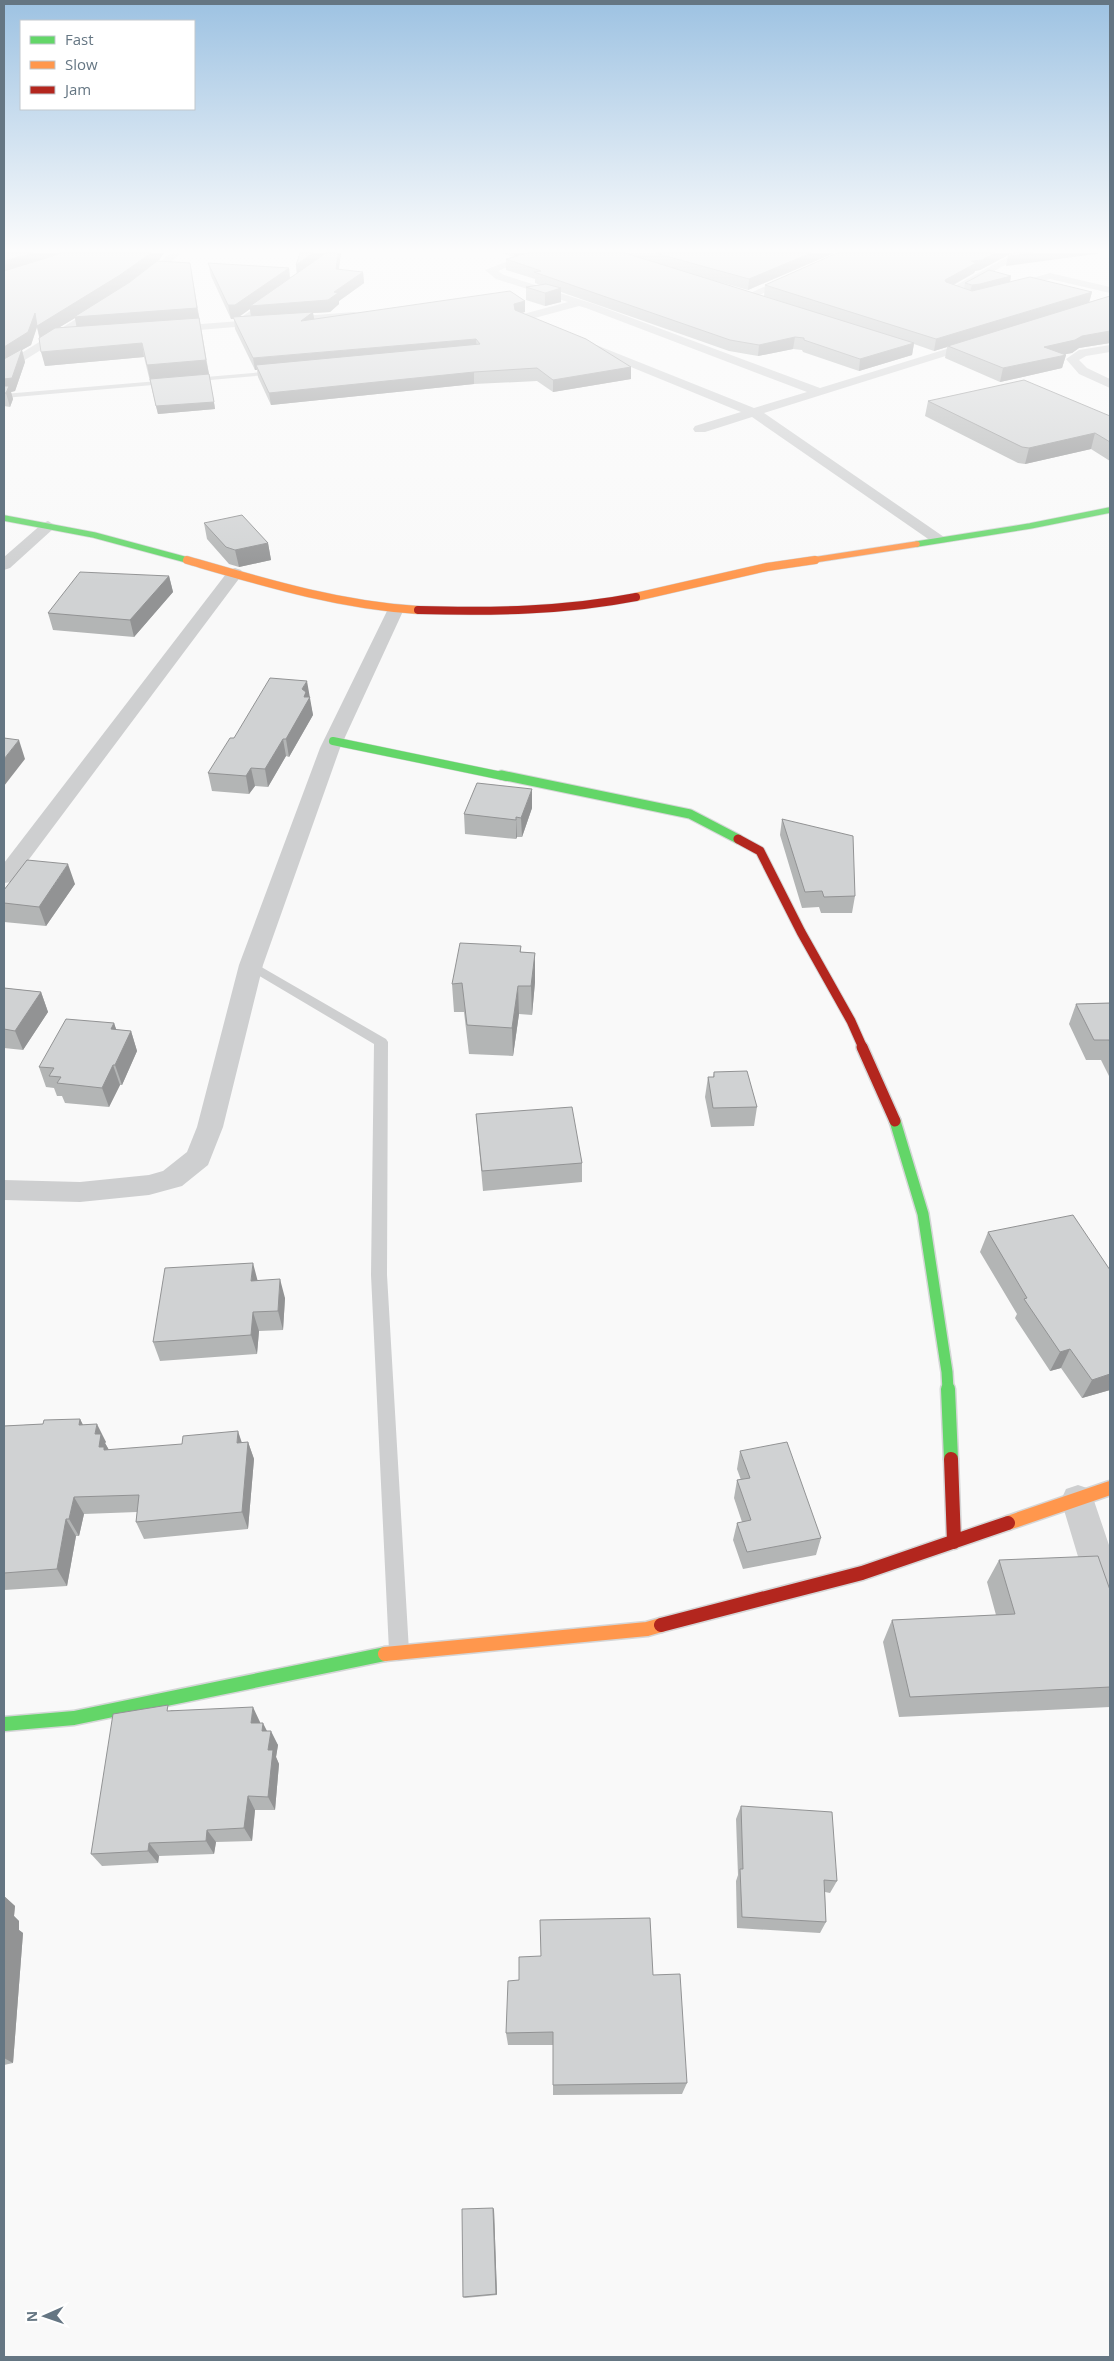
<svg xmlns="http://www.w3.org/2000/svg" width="1114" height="2361" font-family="'Open Sans',sans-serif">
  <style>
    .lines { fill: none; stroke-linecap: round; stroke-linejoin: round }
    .fast-far4-casing { stroke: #d5d6d7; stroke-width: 7 }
    .fast-far3-casing { stroke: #d5d6d7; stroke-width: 9 }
    .fast-far2-casing { stroke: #d5d6d7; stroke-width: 11 }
    .fast-far1-casing { stroke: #d5d6d7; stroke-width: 14 }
    .fast-casing { stroke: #d5d6d7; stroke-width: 17 }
    .slow-far2-casing { stroke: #d5d6d7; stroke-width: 7 }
    .slow-far1-casing { stroke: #d5d6d7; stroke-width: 9 }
    .slow-casing { stroke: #d5d6d7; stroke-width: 17 }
    .jam-far3-casing { stroke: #d5d6d7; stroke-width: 9 }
    .jam-far2-casing { stroke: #d5d6d7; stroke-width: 11 }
    .jam-far1-casing { stroke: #d5d6d7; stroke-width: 14 }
    .jam-casing { stroke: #d5d6d7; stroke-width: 17 }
    .lane { fill: #cecfd0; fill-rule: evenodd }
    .street { fill: #cecfd0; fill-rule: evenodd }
    .fast-far4 { stroke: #63d668; stroke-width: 5.5 }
    .fast-far3 { stroke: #63d668; stroke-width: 8 }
    .fast-far2 { stroke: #63d668; stroke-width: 9 }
    .fast-far1 { stroke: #63d668; stroke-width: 11 }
    .fast { stroke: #63d668; stroke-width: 14 }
    .slow-far2 { stroke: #ff974d; stroke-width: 5.5 }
    .slow-far1 { stroke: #ff974d; stroke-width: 8 }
    .slow { stroke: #ff974d; stroke-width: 14 }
    .jam-far3 { stroke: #b3261e; stroke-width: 8 }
    .jam-far2 { stroke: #b3261e; stroke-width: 9 }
    .jam-far1 { stroke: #b3261e; stroke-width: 11 }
    .jam { stroke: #b3261e; stroke-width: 14 }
    .wall { fill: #b3b5b5; fill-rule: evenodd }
    .shaded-wall { fill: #929394 }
    .building { fill: #d0d2d3; stroke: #929394 }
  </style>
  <rect width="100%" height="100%" fill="#f9f9f9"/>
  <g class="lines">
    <!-- fast-far4 casing -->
    <g class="fast-far4-casing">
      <path id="fast-far4" d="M4,518l90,17 93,25
        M917,544l113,-18 80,-16"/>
    </g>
    <!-- fast-far3 casing -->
    <g class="fast-far3-casing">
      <path id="fast-far3" d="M333,741l174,36"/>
    </g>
    <!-- fast-far2 casing -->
    <g class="fast-far2-casing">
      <path id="fast-far2" d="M501,775l189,39 48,25"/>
    </g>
    <!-- fast-far1 casing -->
    <g class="fast-far1-casing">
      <path id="fast-far1" d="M895,1121l28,93 24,158 1,18"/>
    </g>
    <!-- fast casing -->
    <g class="fast-casing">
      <path id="fast" d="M948,1389l3,70
        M4,1724l70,-6 311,-64"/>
    </g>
    <!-- slow-far2 casing -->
    <g class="slow-far2-casing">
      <path id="slow-far2" d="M187,560l3,1
        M807,561l110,-17"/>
    </g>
    <!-- slow-far1 casing -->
    <g class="slow-far1-casing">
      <path id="slow-far1" d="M187,560c76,22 151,45 231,50
        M636,597l131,-30 48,-7"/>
    </g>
    <!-- slow casing -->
    <g class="slow-casing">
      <path id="slow" d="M1008,1523l102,-35
        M385,1654l262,-25 14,-4"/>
    </g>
    <!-- jam-far3 casing -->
    <g class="jam-far3-casing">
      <path id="jam-far3" d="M418,610c74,2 146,1 218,-13"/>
    </g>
    <!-- jam-far2 casing -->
    <g class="jam-far2-casing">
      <path id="jam-far2" d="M738,839l22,12 41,81 50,89 12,27"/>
    </g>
    <!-- jam-far1 casing -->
    <g class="jam-far1-casing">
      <path id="jam-far1" d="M862,1047l33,74"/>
    </g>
    <!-- jam casing -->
    <g class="jam-casing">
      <path id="jam" d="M951,1459l3,83
        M661,1625l201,-52 146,-50"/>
    </g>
    <!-- lane -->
    <path class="lane" d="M267,299l2,3 -33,24h-4v-2z
      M276,371l2,3 -274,24v-4z
      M251,961l135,78 2,3 -1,233 22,376 -3,7 -7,3 -7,-3 -3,-7 -18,-376 3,-231 -128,-76 -1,-3 1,-3z"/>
    <!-- street -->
    <path class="street" d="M171,253h11l-50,40 -128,80v-9l120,-75z
      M529,253h13l-44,18 6,4 90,29 226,84 159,-49h8l2,2 -2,2 -223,70 180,124 3,3 -3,3h-10l-182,-126 -47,15h-10l-2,-3 2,-3 46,-14 -225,-92v-4l52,-14 -72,-23 -11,-9zM579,306l7,2 221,84 -53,16 -223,-89z
      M838,253h12l-97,45h-8l-1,-2z
      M1015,253h12l-68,37 11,4 9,-1 71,-20 60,14v6l-60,-14 -70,20 -10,1 -25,-9z
      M354,312l4,1v4l-195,16 -6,-3 6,-3z
      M1110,345v7l-24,4 -7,4 8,8 23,11v9l-31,-14 -13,-15 13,-9z
      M48,521l8,5 -3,3 -43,39 -6,2v-13l39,-34z
      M235,568l6,2 2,3 -2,3 -229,306 -8,1v-20l225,-293z
      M396,604l6,1 2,4 -64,139 -77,217 -40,162 -15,38 -26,21 -33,9 -69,7 -76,-2v-20l76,2 69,-7 14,-4 24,-19 10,-25 42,-162 81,-217 68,-139 2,-4z
      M1078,1485l12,4 20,59v72l-13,-5 -5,-12 -31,-103 5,-11z"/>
    <!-- fast-far4 -->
    <use href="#fast-far4" class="fast-far4"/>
    <!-- fast-far3 -->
    <use href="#fast-far3" class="fast-far3"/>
    <!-- fast-far2 -->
    <use href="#fast-far2" class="fast-far2"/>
    <!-- fast-far1 -->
    <use href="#fast-far1" class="fast-far1"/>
    <!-- fast -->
    <use href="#fast" class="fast"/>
    <!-- slow-far2 -->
    <use href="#slow-far2" class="slow-far2"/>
    <!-- slow-far1 -->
    <use href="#slow-far1" class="slow-far1"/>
    <!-- slow -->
    <use href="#slow" class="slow"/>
    <!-- jam-far3 -->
    <use href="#jam-far3" class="jam-far3"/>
    <!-- jam-far2 -->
    <use href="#jam-far2" class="jam-far2"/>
    <!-- jam-far1 -->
    <use href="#jam-far1" class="jam-far1"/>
    <!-- jam -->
    <use href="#jam" class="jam"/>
  </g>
  <!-- wall -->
  <path class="wall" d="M4,253l156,6 -32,25 62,-21 25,146 -57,5 -14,-57 -99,9 -8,-39 -6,18 -9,5 3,12 -10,29 -4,1 2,7 -3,8 -6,-1zM75,318l2,9 -19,1z
    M300,253h41l-2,17 24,2 1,11 -25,18v3l-9,8 -17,1 1,6 211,-18v11l-4,1 110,54v12l-78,13 -16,-11 -63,3 -203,21 -13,-28 -1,-7h-2l-20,-41 -1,-10h-3l-20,-43 -3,-13 81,5 1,10 7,-5 -1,-8zM250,309l1,7 -12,1z
    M502,253h23l-11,4z
    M527,253h307l-86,37 -50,-14 109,34 -43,-14 1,-11 72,-32h175l-32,17 -5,1 -1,2 -20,12 10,3 1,-5 46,-7 -1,6 82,10 -3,10 21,-6v47l-31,5 -7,5 -8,1 2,1 -4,13 -62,14 -55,-24 2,-11 -13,4 -20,-7 -2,11 -53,16 -56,-19 -1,-2 -9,-1 -35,7 -29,-5 -168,-59v10l-16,4 -19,-6v-13l14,-2 -5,-2v-4l-29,-9v-11z
    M928,401l182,15v45l-19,-12 -66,15 -7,-1 -93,-47z
    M204,523l64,20 3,17 -32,7 -10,-3 -22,-25z
    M169,576l4,16 -39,45 -81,-7 -5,-17z
    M309,697l4,18 -24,42 -3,-1 -18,31 -13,-1 -6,8 -37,-3 -4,-18 26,-35z
    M532,808l-10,29h-5l-1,2 -51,-5 -1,-20z
    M782,819l73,77 -3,17h-31l-2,-6 -17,1 -22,-73z
    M75,884l-29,42 -42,-4v-32z
    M521,946v6l14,1v29l-3,33 -13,-1 -6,42 -44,-2 -5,-42h-10l-2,-28z
    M4,988l37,4 7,20 -25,38 -19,-2z
    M1110,1003v75l-9,-18h-15l-17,-36 7,-20z
    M114,1023l2,7 15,1 6,20 -15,34h-2l-11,22 -44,-4 -3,-7h-5l-3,-8 -8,-1 -7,-20z
    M714,1072l43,35 -3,19 -43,1 -6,-30 3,-20h5z
    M476,1114l106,49v19l-99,9z
    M988,1232l122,38v120l-28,8 -21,-30 -11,3 -35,-53 2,-4 -37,-62z
    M258,1280l27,18 -2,32 -24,1 -2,23 -97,7 -7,-19z
    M80,1419l3,6 23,17 -1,1 4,7 139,-8 6,17 -6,70 -104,10 -8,-17 1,-10 -53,2 -5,22h-3l-9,50 -63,4v-164l39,-2z
    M740,1451l81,87 -5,17 -73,14 -10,-29 4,-17 5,-1 -8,-24 3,-18h4l-4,-11z
    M999,1560l111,30v117l-211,10 -16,-75 9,-22 104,-5 -9,-33z
    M171,1710l89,12v1l18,22 -2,12 3,7 -4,46h-20l-3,31 -36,1 -2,12 -55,2 -1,7 -56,3 -11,-12z
    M741,1806l96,75 -7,12 -5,-1 1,30 -6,11 -83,-5 -1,-47 2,-6 -2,-56z
    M4,1896l11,10 -1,10 5,5v9l4,3 -10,130 -9,2z
    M653,1975l34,108 -5,11 -129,1v-50h-45l-2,-12z
    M493,2208l1,2 3,85 -32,3 -2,-1z"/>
  <!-- shaded-wall -->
  <path class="shaded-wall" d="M33,253h41l-70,21v-13z
    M151,253h13l-4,6 -37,28 74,21 3,13 -123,9 -2,-12 -35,21 -3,-12 -6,18 -9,5 3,12 -10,29 -4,1 2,7 -3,8 -4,-14h-2v-46l31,-34z
    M313,253h17l-33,23 -1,-11z
    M338,253h3l-4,28 -1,-12z
    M514,253h11l-11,4z
    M811,253h23l-86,37 1,-11z
    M995,253h17l-32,17 -5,1 -1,2 -31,17 2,-10 26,-19z
    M1034,253h69l-97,13 2,-10z
    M289,268l1,13 44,11 29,-20 1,11 -25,18v3l-9,8 -17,1 2,10 -64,-6 -1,-8 -13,9 -6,1 -3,-14z
    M1011,276l-1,6 -40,10 2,-7z
    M561,288v14l-16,4v-13z
    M1092,292l-3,11 -141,43 -1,1 -13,4 2,-12z
    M525,301v11l-10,3 -1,-11z
    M1110,331v12l-31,5 -7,5 -31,6 3,-12 38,-11z
    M795,337l-2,12 -35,7 1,-11z
    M476,339l1,12 -221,14 1,5h-2l-2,-12z
    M142,343l2,14 -99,9 -4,-14z
    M914,343l-2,12 -53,16 1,-12z
    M1066,355l-4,13 -62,14 3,-14z
    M206,360l3,14 -59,5 -3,-14z
    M631,367v12l-78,13v-12z
    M474,372v12l-203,21 -2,-12z
    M214,402l1,7 -57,5 -2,-8z
    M1095,433l-4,16 -66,15 4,-16z
    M268,543l3,17 -32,7 -4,-17z
    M169,576l4,16 -39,45 -4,-17z
    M307,681l6,34 -24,42 -3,-18 16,-50z
    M283,739l3,17 -18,31 -3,-18z
    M19,740l6,19 -21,27v-27z
    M251,768l4,18 -6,8 -3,-18z
    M532,789v19l-10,29 -1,-19z
    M516,817l1,20 -1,2z
    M68,864l7,20 -29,42 -7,-19z
    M535,953v29l-3,33 -1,-29z
    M518,986l1,28 -6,42 -1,-28z
    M41,992l7,20 -25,38 -8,-19z
    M114,1023l7,20 -10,-14z
    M131,1031l6,20 -15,34 -7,-20z
    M113,1065l7,20 -11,22 -7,-19z
    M253,1263l5,19 -7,-1z
    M280,1279l5,19 -2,32 -5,-19z
    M253,1312l6,19 -2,23 -6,-19z
    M1070,1349l-9,19 -11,3 10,-19z
    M1110,1374v16l-28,8 10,-18z
    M80,1419l9,18 -10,-12z
    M97,1424l9,18 -1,1 5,9 3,13 -14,-18 -4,-13z
    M238,1431l6,18 -7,-6z
    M248,1442l6,17 -6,70 -6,-17z
    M74,1497l10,17 -5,22 -10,-17z
    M66,1519l10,17 -9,50 -10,-17z
    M253,1707l7,15 -2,16 -7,-15z
    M263,1723l7,14 -8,-6z
    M271,1731l7,14 -2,12 3,7 -4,46 -7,-13v-47z
    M248,1796l7,14 -3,31 -8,-13z
    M207,1830l9,12 -2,12 -8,-13z
    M149,1843l10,13 -1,7 -10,-12z
    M4,1896l11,10 -1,10 5,5v9l4,3 -10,130 -9,-5z
    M493,2208l1,2 3,85 -1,-1z"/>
  <!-- building -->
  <path class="building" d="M4,253h29l-29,8z
    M62,253h89l-31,22 -83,51 -2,-13 -7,19 -24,15v-76z
    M300,253h13l-17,12z
    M326,253h12l-2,16 27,3 -29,20 4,1 -10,7 -78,6z
    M528,253h97l289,90 -54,16 -56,-19v-2l-9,-1 -36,8 -29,-5 -196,-68 7,-1 -35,-12z
    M655,253h156l-62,26z
    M837,253h158l-13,7 -11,1 5,2 -31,17 1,2 26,9 58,-14 62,15 -156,47 -171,-54z
    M1014,253h20l-26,3z
    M157,261l33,2 7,45 -123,9 56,-35z
    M208,263l81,5 -54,37h-7z
    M989,270l22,6 -31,8 -8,1 -7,-2z
    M546,284l15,4 -16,5 -19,-6z
    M510,291l15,10 -11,3 1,6 71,29 45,28 -78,13 -16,-12 -63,4 -205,21 -13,-28 224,-21 -4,-5 -223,19 -20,-41 80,-5 -12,9z
    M1110,296v35l-28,5 -7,4 -31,7 22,8 -63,13 -55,-22z
    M199,318l7,42 -59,5 -5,-22 -101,9 -2,-14 16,-10z
    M22,349l-10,29 -8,1v-20z
    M209,374l5,28 -58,4 -6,-27z
    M1024,380l86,36v26l-15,-9 -66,15 -7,-1 -94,-46z
    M4,386h5l-3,7h-2z
    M242,515l26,28 -33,7 -9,-3 -22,-24z
    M80,572l89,4 -39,44 -82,-7z
    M270,678l37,3 -5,8 4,3 -2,5h6l-24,42h-3l-18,30 -14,-1 -5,8 -38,-3 22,-35h4z
    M4,738l15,2 -15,19z
    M477,783l55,6 -11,29 -5,-1v3l-52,-6z
    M782,819l71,17 2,60 -31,1 -2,-6 -17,1z
    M27,860l41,4 -29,43 -35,-4v-13z
    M460,943l61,3 -1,6 15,1 -4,33h-13l-6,42 -45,-3 -5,-42 -10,1z
    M4,988l37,4 -26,39 -11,-2z
    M1110,1003v39l-1,-2h-15l-18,-36z
    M66,1019l48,4 -3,6 20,2 -16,34h-2l-11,23 -45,-5 4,-6 -12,-1 5,-8 -15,-1z
    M747,1071l10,36 -44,1 -5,-31h6v-5z
    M572,1107l10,56 -100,8 -6,-57z
    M1073,1215l37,55v104l-18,6 -22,-31 -10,3 -36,-53 3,-1 -39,-66z
    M253,1263l-2,18 29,-2 -2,32 -25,1 -2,23 -98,7 12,-74z
    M80,1419l-1,6 18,-1 -2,10h6l-2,13h5v3l78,-6 1,-8 55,-5 -1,12 11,-1 -6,70 -106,10 3,-27 -65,2 -5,22h-3l-9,50 -53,4v-147l39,-2 1,-4z
    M787,1442l34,96 -74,14 -10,-29 14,-3 -14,-40 13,-2 -10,-27z
    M1098,1556l12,34v97l-200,10 -18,-77 123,-6 -16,-54z
    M168,1705l-1,6 86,-4 -2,16h12l-1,8h9l-3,19h5l-5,47 -20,-1 -4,32 -37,2 -1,11 -57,2 -1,8 -57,3 22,-140z
    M741,1806l91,6 5,69 -13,-1 2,42 -84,-5 -2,-48h3z
    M650,1918l3,57 27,-1 7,109 -134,2v-53l-47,1 2,-52 11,-1v-23l22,-1 -1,-36z
    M493,2208l3,86 -33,3 -1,-88z"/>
  <!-- sky -->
  <linearGradient id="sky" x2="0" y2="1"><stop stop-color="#9dc2e2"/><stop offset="0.43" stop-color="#fcfcfc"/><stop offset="1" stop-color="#fcfcfc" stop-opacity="0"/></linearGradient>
  <rect width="1114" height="583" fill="url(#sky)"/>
  <!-- border -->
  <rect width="1114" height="2361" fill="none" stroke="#657683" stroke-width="10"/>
  <!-- legend -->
  <rect x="20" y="20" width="175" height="90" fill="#ffffff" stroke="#c1c8cd"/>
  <rect x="30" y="36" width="25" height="8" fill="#63d668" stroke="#c1c8cd"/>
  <text x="65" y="45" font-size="15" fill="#657683">Fast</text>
  <rect x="30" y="61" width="25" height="8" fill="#ff974d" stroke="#c1c8cd"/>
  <text x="65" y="70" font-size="15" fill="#657683">Slow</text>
  <rect x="30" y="86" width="25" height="8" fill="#b3261e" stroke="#c1c8cd"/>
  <text x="65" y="95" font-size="15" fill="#657683">Jam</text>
  <!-- north arrow -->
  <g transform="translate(45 2316) rotate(268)" stroke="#ffffff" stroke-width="4" paint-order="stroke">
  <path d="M0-4L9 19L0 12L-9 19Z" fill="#657683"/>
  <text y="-8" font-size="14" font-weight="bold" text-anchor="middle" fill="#657683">N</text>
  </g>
</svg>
